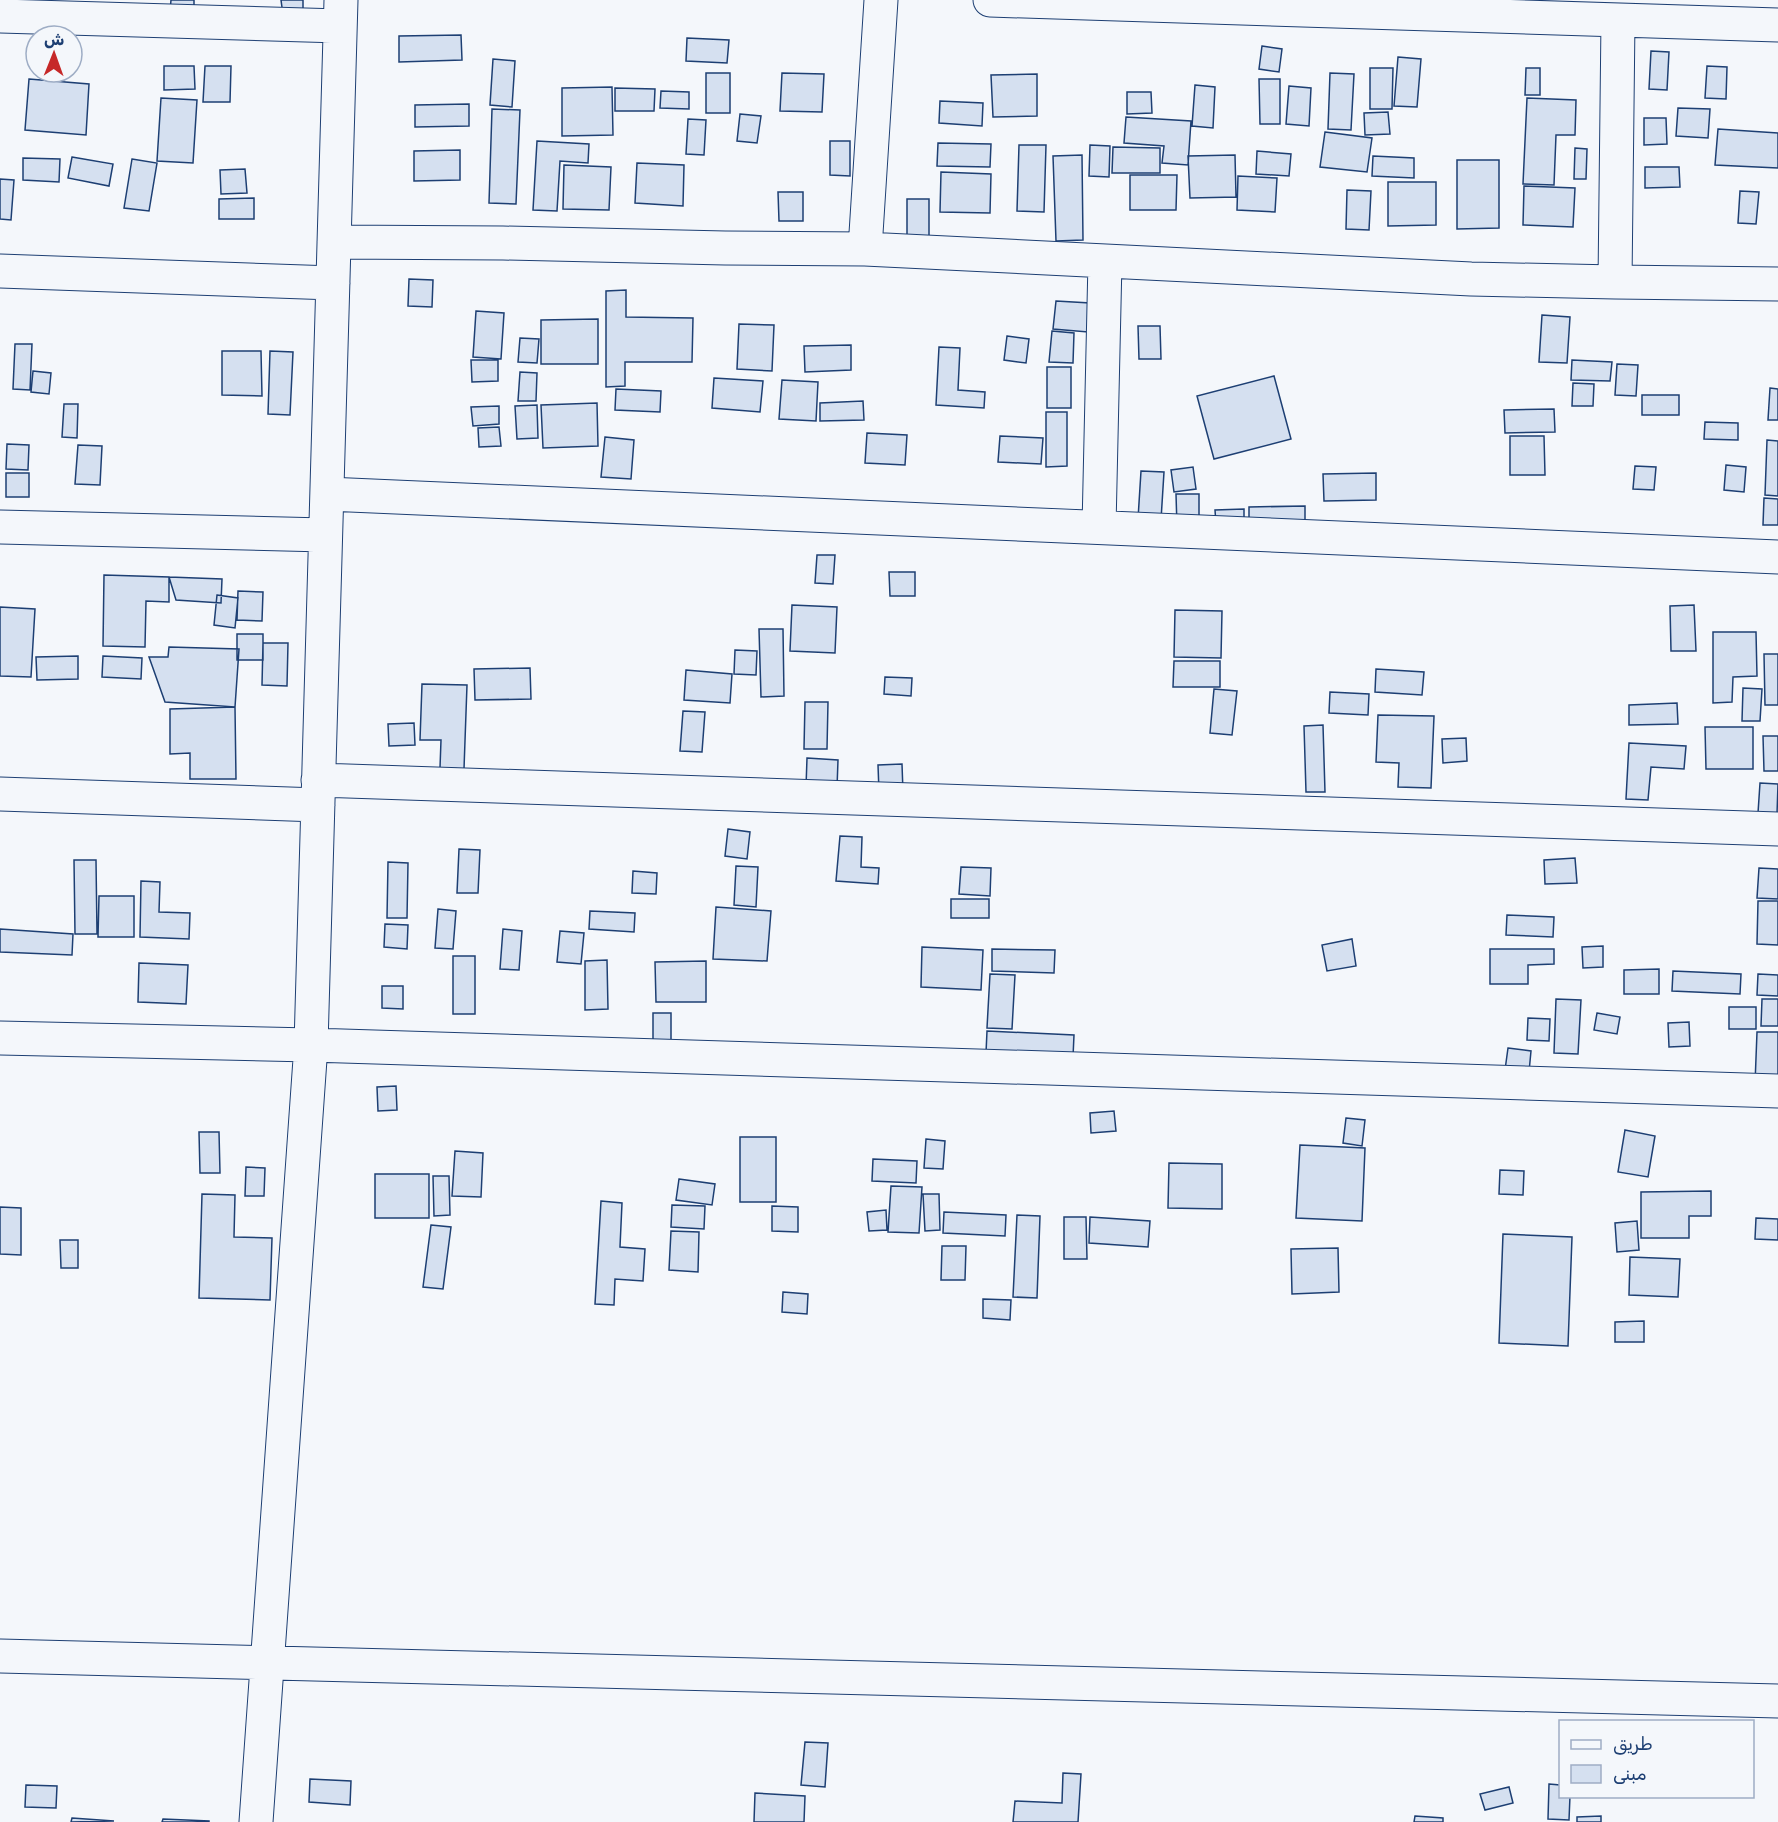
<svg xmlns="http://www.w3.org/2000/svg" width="1778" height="1822" font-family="Rubik,Vazirmatn,sans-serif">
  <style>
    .building { fill: #d5e0f0; stroke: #1d3f73; stroke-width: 1.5 }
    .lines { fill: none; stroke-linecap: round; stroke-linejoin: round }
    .minor-casing { stroke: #1d3f73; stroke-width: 35 }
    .minor { stroke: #f4f7fb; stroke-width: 33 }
  </style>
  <rect width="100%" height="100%" fill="#f4f7fb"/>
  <!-- building -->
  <path class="building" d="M171,0h23v12l-24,-1z
    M281,0h22v13l-20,2z
    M461,35l1,25 -63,2v-26z
    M687,38l42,2 -2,23 -41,-2z
    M1262,46l20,3 -3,23 -20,-3z
    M1651,51l18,1 -2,38 -18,-1z
    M1398,57l23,2 -4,48 -23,-1z
    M493,59l22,2 -3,46 -22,-2z
    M164,66h30l1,23 -31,1z
    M205,66h26l-1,36h-27z
    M1707,66l20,1 -1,32 -21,-1z
    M1370,68h23l-1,41h-22z
    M1526,68h14v27h-15z
    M706,73h24v40h-24z
    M782,73l42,1 -2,38 -42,-1z
    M1330,73l24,1 -3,56 -23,-1z
    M1037,74v42l-44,1 -2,-42z
    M29,79l60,5 -3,51 -61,-5z
    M1259,79h21v45h-20z
    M1195,85l20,2 -2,41 -21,-2z
    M1289,86l22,2 -2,38 -23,-2z
    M612,87l1,48 -51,1v-48z
    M615,88l40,1 -1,22h-39z
    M661,91l28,1v17l-29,-1z
    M1127,92h24l1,21 -25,1z
    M161,98l36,2 -4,63 -36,-2z
    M1527,98l49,2 -1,35h-19l-2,50 -31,-1z
    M940,101l43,2 -1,23 -43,-3z
    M469,104v22l-54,1v-22z
    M1678,108l32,1 -2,29 -32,-2z
    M492,109l28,1 -4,94 -27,-1z
    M1388,112l2,22 -25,1 -1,-22z
    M740,114l21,2 -4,27 -20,-2z
    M1126,117l65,4 -3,44 -26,-2 2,-17 -40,-3z
    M1644,118h22l1,26 -23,1z
    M688,119l18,1 -2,35 -18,-1z
    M1718,129l60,4v35l-63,-3z
    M1325,132l47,6 -5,34 -47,-5z
    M537,141l52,3 -1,19 -28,-2 -3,50 -24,-1z
    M830,141h20v35l-20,-1z
    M938,143l53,1 -1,23 -53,-1z
    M1019,145h27l-2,67 -27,-1z
    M1090,145l20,1 -1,31 -20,-1z
    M1113,147l47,1v25h-48z
    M1575,148l12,1 -1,30h-12z
    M460,150v30l-46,1v-30z
    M1257,151l34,3 -2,22 -33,-2z
    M1082,155l1,85 -27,1 -3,-85z
    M1235,155l1,42 -46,1 -2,-42z
    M1373,156l41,2v20l-42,-2z
    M72,157l41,7 -4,22 -41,-8z
    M23,158l37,1 -1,23 -36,-2z
    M132,159l25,4 -8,48 -25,-3z
    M1457,160h42v68l-42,1z
    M637,163l47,2 -1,41 -48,-3z
    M564,165l47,2 -2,43 -46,-1z
    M1645,167h34l1,20 -35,1z
    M245,169l2,24 -26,1 -1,-24z
    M941,172l50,2 -1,39 -50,-1z
    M1130,175h47l-1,35h-46z
    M1238,176l39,2 -2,34 -38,-2z
    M0,179l14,1 -3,40 -11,-1z
    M1388,182h48v43l-48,1z
    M1524,186l51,2 -2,39 -50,-2z
    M1347,190l24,1 -2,39 -23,-1z
    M1740,191l19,1 -3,32 -18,-1z
    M778,192h25v29h-24z
    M254,198v21h-35v-20z
    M907,199h22v41h-22z
    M409,279l24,1 -1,27 -24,-1z
    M626,290v27l67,1 -1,44h-67v24l-19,1v-96z
    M1056,301l34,2 -2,29 -35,-3z
    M476,311l28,2 -3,46 -28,-2z
    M1542,315l28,2 -3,46 -28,-1z
    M598,319v45h-57v-44z
    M739,324l35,1 -2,46 -35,-2z
    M1138,326h22l1,33h-22z
    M1052,331l22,2 -1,30 -24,-1z
    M1007,336l22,3 -3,24 -22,-3z
    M520,338l19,1 -2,24 -19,-1z
    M15,344h17l-2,46 -17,-1z
    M851,345v25l-46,2 -1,-26z
    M939,347l21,1 -2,42 27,2 -1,16 -48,-3z
    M222,351h39l1,45 -40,-1z
    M270,351l23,1 -3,63 -22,-1z
    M471,360h27v21l-26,1z
    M1572,360l40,2 -2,19 -39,-1z
    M1617,364l21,1 -2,31 -21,-1z
    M1047,367h24v41h-24z
    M33,371l18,2 -2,21 -18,-2z
    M520,372l17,1 -1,28h-18z
    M1274,376l17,63 -77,20 -17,-63z
    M714,378l49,3 -3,31 -48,-4z
    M782,380l36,2 -2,39 -37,-2z
    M1573,383l21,1 -1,22h-21z
    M1770,388l8,1v31h-10z
    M616,389l45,2 -1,21 -45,-2z
    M1642,395h37v20h-37z
    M863,401l1,19 -44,1v-18z
    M597,403l1,43 -55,2 -2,-43z
    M64,404h14l-1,34 -15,-1z
    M537,405l1,33 -21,1 -2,-33z
    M499,406v18l-26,2 -2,-19z
    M1554,409l1,23 -50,1 -1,-23z
    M1046,412h21v54l-21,1z
    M1705,422l33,1v17l-34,-1z
    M499,427l2,19 -22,1 -1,-19z
    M867,433l40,2 -2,30 -40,-2z
    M1000,436l43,2 -2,26 -43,-2z
    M1510,436h34l1,39h-35z
    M605,437l29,3 -3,39 -30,-2z
    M1767,440l11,1v55l-13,-1z
    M7,444l22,1 -1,25 -22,-1z
    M78,445l24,1 -2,39 -25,-1z
    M1726,465l20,2 -2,25 -20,-2z
    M1635,466l21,1 -2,23 -21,-1z
    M1193,467l3,22 -22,3 -3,-22z
    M1141,471l23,1 -3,48 -23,-1z
    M6,473h23v24h-23z
    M1376,473v27l-52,1 -1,-27z
    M1176,494h23v33h-22z
    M1764,498l14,1v26h-15z
    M1305,506v16l-56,1v-16z
    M1244,509v14l-28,1 -1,-14z
    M817,555h18l-2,29 -18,-1z
    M889,572h26v24h-25z
    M104,575l65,2v25l-23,-1 -1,46 -42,-1z
    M169,577l53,2 -1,24 -45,-3z
    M238,591l25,1 -1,29 -25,-1z
    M217,595l21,3 -3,30 -21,-3z
    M792,605l45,2 -2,46 -45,-2z
    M1694,605l2,46h-25l-1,-45z
    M0,607l35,2 -4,68 -31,-1z
    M1175,610l47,1 -1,47 -47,-1z
    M759,629h24l1,67 -23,1z
    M1713,632h43l1,44 -24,1 -1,25 -19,1z
    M237,634h26v26h-26z
    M263,643h25l-1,43 -25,-1z
    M169,647l70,2 -4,58 -70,-5 -16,-45h19z
    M735,650l22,1 -1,24 -22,-1z
    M1764,654h14v51h-13z
    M78,656v23l-41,1 -1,-23z
    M103,656l39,2 -1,21 -39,-2z
    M1174,661h46v26h-47z
    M530,668l1,31 -56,1 -1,-31z
    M1376,669l48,3 -2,23 -47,-3z
    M686,670l46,4 -2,29 -46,-3z
    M885,677l27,1 -1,18 -27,-2z
    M422,684l45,1 -3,84 -24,-1 1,-28h-21z
    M1743,688l19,1 -2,32h-18z
    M1214,689l23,2 -5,44 -22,-2z
    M1330,692l39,2 -1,21 -39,-2z
    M805,702h23l-1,47h-23z
    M1677,703l1,21 -49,1v-20z
    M235,707l1,72h-46v-26l-20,1v-45z
    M683,711l22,1 -3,40 -22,-1z
    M1378,715l56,1 -3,72 -33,-1 1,-24 -23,-1z
    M414,723l1,22 -26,1 -1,-22z
    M1323,725l2,67h-19l-2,-66z
    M1705,727h48v42h-47z
    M1763,736h15v35h-14z
    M1466,738l1,23 -24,2 -1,-24z
    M1629,743l57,3 -2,23 -33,-2 -3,33 -22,-1z
    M807,758l31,2 -1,28 -31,-1z
    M902,764l1,28h-24l-1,-27z
    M1760,783l18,1 -1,30 -19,-1z
    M728,829l22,3 -3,27 -22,-3z
    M840,836l22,1 -1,30 18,1 -1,16 -42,-3z
    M459,849l21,1 -2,43h-21z
    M1575,858l2,25 -32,1 -1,-24z
    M74,860h22l1,74h-22z
    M388,862l20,1 -1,55h-20z
    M736,866l22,1 -2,40 -22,-2z
    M961,867l30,1 -1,28 -31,-2z
    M1759,868l19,1v30l-21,-1z
    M633,871l24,2 -1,21 -24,-1z
    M141,881l19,1 -1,30 31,1 -1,26 -49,-2z
    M99,896h35v41h-36z
    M951,899h38v19h-38z
    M1758,901h20v44l-21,-1z
    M716,907l55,4 -4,50 -54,-2z
    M438,909l18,2 -3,38 -18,-1z
    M590,911l45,2 -1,19 -45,-3z
    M1507,915l47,2 -1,20 -47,-2z
    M385,924l23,1 -1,24 -23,-2z
    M0,929l73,5 -1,21 -72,-3z
    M503,929l19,2 -3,39 -19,-1z
    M560,931l24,2 -3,31 -24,-2z
    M1352,939l4,27 -29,5 -5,-26z
    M1603,946v21l-20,1 -1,-21z
    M922,947l61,3 -2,40 -60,-3z
    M992,949l63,1 -1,23 -62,-2z
    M1490,949h64v15l-26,1v19h-38z
    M453,956h22v58h-22z
    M607,960l1,49 -23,1v-49z
    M706,961v41h-50l-1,-40z
    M139,963l49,2 -2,39 -48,-2z
    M1659,969v25h-35v-24z
    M1673,971l68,3 -1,20 -68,-3z
    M990,974l25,1 -3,54 -25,-1z
    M1758,974l20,1v21l-21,-1z
    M382,986h21v23l-21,-1z
    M1556,999l25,1 -3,54 -24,-1z
    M1762,999h16v27h-17z
    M1729,1007h27v22h-27z
    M653,1013h18v28h-18z
    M1597,1013l23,4 -3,17 -23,-4z
    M1528,1018l22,1 -1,22 -22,-1z
    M1689,1022l1,24 -21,1 -1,-24z
    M987,1031l87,4 -1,22 -87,-4z
    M1757,1032h21v53l-23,-1z
    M1508,1048l23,3 -2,21 -24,-2z
    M396,1086l1,24 -19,1 -1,-24z
    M1114,1111l2,20 -25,2 -1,-20z
    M1346,1118l19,2 -3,26 -19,-3z
    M1625,1130l30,6 -7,41 -30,-5z
    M199,1132h20l1,41h-20z
    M740,1137h36v65h-36z
    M926,1139l19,2 -2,28 -19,-1z
    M1300,1145l65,3 -3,73 -66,-3z
    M455,1151l28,2 -2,44 -29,-1z
    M873,1159l44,2 -1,22 -44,-2z
    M1169,1163l53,1v45l-54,-1z
    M246,1167l19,1 -1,28h-19z
    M1500,1170l24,1 -1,24 -24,-1z
    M375,1174h54v44h-54z
    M433,1176h16l1,39 -16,1z
    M679,1179l36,5 -3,21 -36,-5z
    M891,1186l31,1 -3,46 -31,-1z
    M1711,1191v25h-22v22h-48v-46z
    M202,1194l33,1 -1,42 38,1 -2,62 -71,-2z
    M923,1194h16l1,36 -15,1z
    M601,1201l21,2 -2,44 25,2 -2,32 -28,-2 -1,26 -19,-1z
    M672,1205l33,1 -1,23 -33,-2z
    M772,1206l26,1v25l-26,-1z
    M0,1207l21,1v47l-21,-1z
    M886,1210l1,20 -18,1 -2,-19z
    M944,1212l62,3 -1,21 -62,-3z
    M1017,1215l23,1 -3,82 -24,-1z
    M1064,1217h22l1,42h-23z
    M1090,1217l60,4 -2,26 -59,-4z
    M1756,1218l22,1v21l-23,-1z
    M1637,1221l2,29 -22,2 -2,-29z
    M431,1225l20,2 -8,62 -20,-2z
    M671,1231l28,1 -1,40 -29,-2z
    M1503,1234l69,3 -4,109 -69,-3z
    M60,1240h18v28h-17z
    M942,1246h24l-1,34h-24z
    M1338,1248l1,44 -47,2 -1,-45z
    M1630,1257l50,2 -2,38 -49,-2z
    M783,1292l25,2 -1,20 -25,-2z
    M983,1299l28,1 -1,20 -27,-2z
    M1644,1321v21h-29v-20z
    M805,1742l23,1 -3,44 -24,-2z
    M1063,1773l18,1 -3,48h-65l2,-21 47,2z
    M310,1779l41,2 -1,24 -41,-3z
    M1549,1784l11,1v11h10l-1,24 -21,-1z
    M26,1785l31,1 -1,22 -31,-1z
    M1509,1787l4,16 -28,7 -5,-16z
    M755,1793l50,3 -1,26h-50z
    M1415,1816l28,2v4h-29z
    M1601,1816v6h-24v-5z
    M72,1818l42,3 -43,1z
    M163,1819l46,2v1h-47z"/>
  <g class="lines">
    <!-- minor casing -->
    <g class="minor-casing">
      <path id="minor" d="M990,0l788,25
        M0,16l340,10
        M334,242l169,1 222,5 140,1 606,30 144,3 163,2
        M865,249l16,-249
        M0,271l333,12
        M1615,282l3,-262
        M327,494l1451,63
        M0,527l325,8
        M1099,527l6,-266
        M318,780l1460,49
        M0,794l318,11
        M0,1038l311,7 1467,46
        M0,1656l1778,45
        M256,1822l55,-777 30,-1045"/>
    </g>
    <!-- minor -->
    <use href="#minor" class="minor"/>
  </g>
  <!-- legend -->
  <rect x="1559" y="1720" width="195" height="78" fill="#f4f7fb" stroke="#9eadc5" stroke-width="1.5"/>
  <rect x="1571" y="1740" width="30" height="9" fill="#f4f7fb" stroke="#9eadc5" stroke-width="1.5"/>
  <text x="1613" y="1750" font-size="18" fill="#1d3f73">طريق</text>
  <rect x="1571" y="1765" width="30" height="18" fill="#d5e0f0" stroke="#9eadc5" stroke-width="1.5"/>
  <text x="1613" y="1780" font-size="18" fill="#1d3f73">مبنى</text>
  <!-- north arrow -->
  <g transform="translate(54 54) rotate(1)"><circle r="28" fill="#f4f7fb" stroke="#9eadc5" stroke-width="1.5"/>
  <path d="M0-4.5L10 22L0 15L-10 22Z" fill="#c62828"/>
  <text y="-9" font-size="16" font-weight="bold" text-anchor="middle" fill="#1d3f73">ش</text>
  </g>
</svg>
